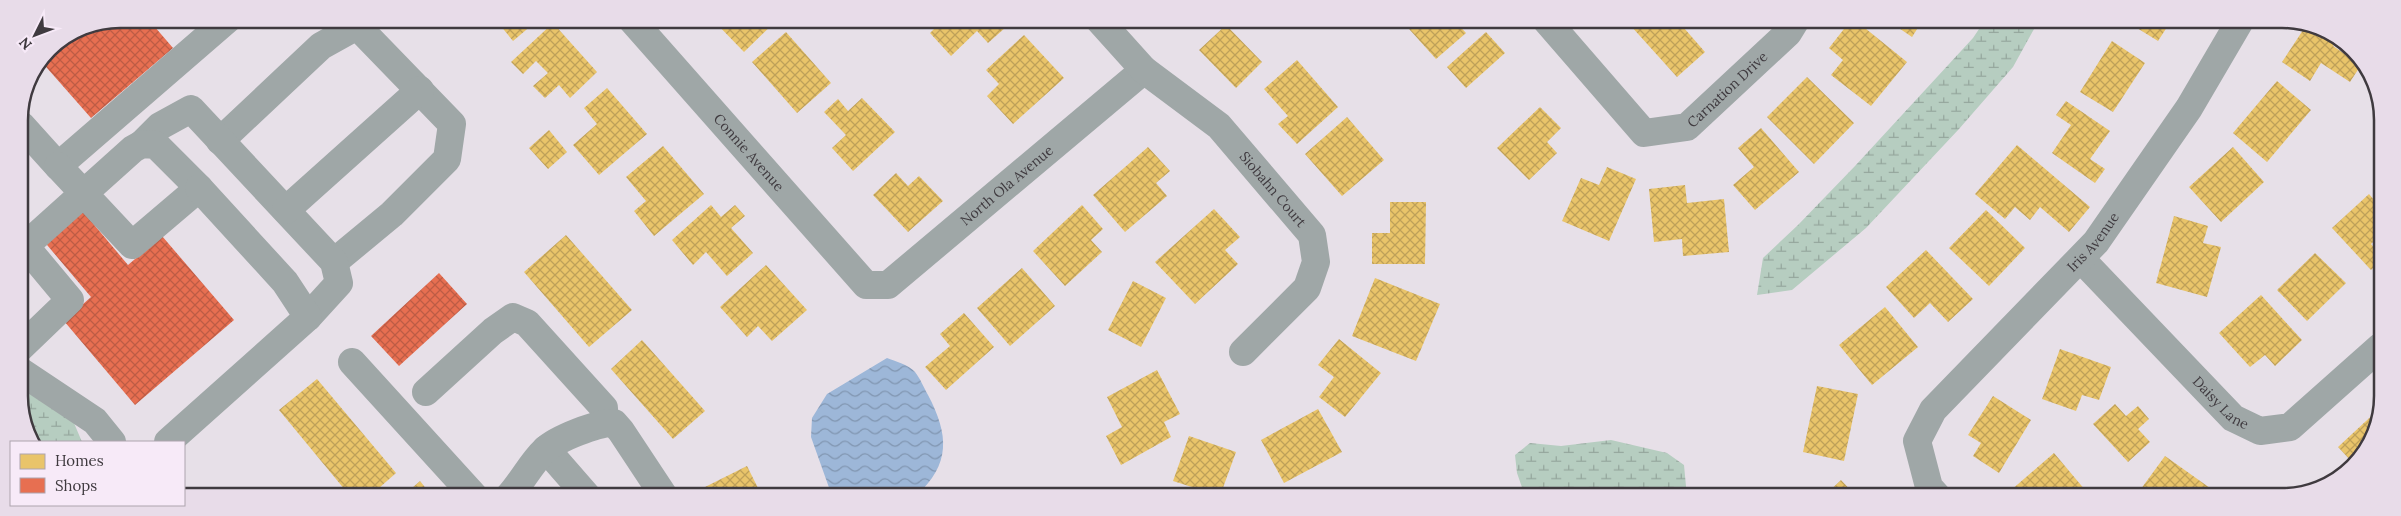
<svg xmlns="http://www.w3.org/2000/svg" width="2401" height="516" font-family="Lora,serif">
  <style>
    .wetland { fill: url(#wetland-marsh) }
    .water { fill: url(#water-waves) }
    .homes { fill: url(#homes-cross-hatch) }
    .shops { fill: url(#shops-cross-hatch) }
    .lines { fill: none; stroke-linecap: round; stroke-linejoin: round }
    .minor { stroke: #9fa7a7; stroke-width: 28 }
    .labels { text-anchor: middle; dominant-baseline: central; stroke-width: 5; stroke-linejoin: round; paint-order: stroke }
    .street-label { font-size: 14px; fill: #3f3a3f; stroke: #f7eaf8 }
    .rim { fill: none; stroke: #3f3a3f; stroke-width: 2.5 }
  </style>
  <defs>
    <pattern id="wetland-marsh" width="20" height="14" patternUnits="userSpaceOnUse" patternTransform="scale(1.25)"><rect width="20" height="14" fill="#b6cdc0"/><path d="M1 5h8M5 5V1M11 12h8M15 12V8" fill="none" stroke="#95a79d"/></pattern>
    <pattern id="water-waves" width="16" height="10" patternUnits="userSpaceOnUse" patternTransform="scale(1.25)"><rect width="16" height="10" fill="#9db7d8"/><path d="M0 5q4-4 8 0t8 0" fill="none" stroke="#8196b1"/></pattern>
    <pattern id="homes-cross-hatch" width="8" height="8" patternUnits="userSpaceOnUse" patternTransform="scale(1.25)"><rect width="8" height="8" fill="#e9c46a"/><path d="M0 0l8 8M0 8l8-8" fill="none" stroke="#bea059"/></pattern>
    <pattern id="shops-cross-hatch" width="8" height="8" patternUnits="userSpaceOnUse" patternTransform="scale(1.25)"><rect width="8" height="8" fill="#e76f51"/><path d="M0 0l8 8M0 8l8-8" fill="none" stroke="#bd5c45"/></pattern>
  </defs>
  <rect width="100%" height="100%" fill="#e7e0e8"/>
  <!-- wetland -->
  <path class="wetland" d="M1985,20h54l-26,47 -54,62 -93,99 -74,62 -35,5 6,-37 35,-33 57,-59 118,-128z
    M21,388l53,35 8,19h-47l-14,-26z
    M1611,440l56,13 17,12 3,32 -162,-1 -8,-23 -2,-18 15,-12 31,3z"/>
  <!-- water -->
  <path class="water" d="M887,358c8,3 22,7 28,14 5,6 9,16 13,23 21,40 23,69 -12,101h-84l-21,-59 1,-19 15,-24z"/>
  <!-- homes -->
  <path class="homes" d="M495,19h44l-26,22z
    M712,19h66l-34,33z
    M944,19l70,1 -26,23 -11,-12 -26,25 -21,-23z
    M1401,20h53l12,13 -30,26z
    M1636,20h41l28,32 -28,25 -47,-52z
    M1851,20h4l52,42 -36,44 -40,-31 12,-15 -14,-12z
    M1887,20h36l-11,17z
    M2124,20l47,1 -13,20z
    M553,23l44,49 -27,26 -11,-13 -14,13 -12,-12 15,-13 -12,-12 -13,13 -12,-12z
    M2307,24l30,16 -4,6 28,19 -11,17 -29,-19 -11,18 -28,-19z
    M1226,25l36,37 -26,26 -37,-38z
    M786,32l45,51 -34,30 -45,-51z
    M1486,32l19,21 -39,35 -19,-21z
    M1024,35l40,43 -51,46 -26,-28 12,-12 -13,-14z
    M2112,41l33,22 -32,49 -33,-20z
    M1297,60l41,47 -41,37 -19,-20 10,-8 -24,-27z
    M1807,77l47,46 -40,41 -47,-47z
    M2277,81l34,29 -44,52 -34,-29z
    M607,88l40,46 -48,41 -26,-30 24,-21 -13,-16z
    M862,98l33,34 -42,39 -21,-23 14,-13 -22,-23 14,-13 10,12z
    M2066,101l44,30 -20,28 15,10 -10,14 -43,-30 19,-28 -15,-10z
    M1540,107l21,21 -14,14 10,11 -28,27 -32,-32z
    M1347,117l37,43 -42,36 -37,-42z
    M1761,128l38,44 -44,38 -22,-25 21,-18 -16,-19z
    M549,130l18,22 -19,17 -19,-21z
    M2017,145l73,62 -21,25 -29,-25 -10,13 -15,-13 -10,12 -30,-25z
    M663,146l41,48 -50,42 -20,-25 12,-10 -20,-24z
    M1148,147l22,24 -14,12 11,13 -42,36 -32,-37z
    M2233,147l31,35 -43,40 -32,-35z
    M1607,167l29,12 -27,62 -47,-20 19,-43 18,7z
    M896,173l12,13 11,-10 24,25 -35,31 -35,-37z
    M1685,185l2,18 37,-4 5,53 -46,4 -1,-17 -28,3 -5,-53z
    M2369,194l11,13v28l-9,9 9,11v6l-9,9 -39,-42z
    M1390,202h36l-1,62h-53v-31h18z
    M711,205l10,12 14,-12 10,11 -14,12 22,25 -26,23 -21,-24 -13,13 -21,-25z
    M1082,205l21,24 -12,11 11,12 -37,34 -32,-35z
    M1214,209l26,28 -15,13 13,14 -43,40 -40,-42z
    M1986,210l39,38 -36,38 -40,-38z
    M2174,216l34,10 -5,17 18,4 -14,50 -51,-14z
    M566,235l66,75 -43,37 -65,-75z
    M1926,250l47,49 -25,23 -18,-19 -16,15 -28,-31z
    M2315,253l31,30 -39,38 -30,-31z
    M766,265l41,45 -35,31 -14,-15 -11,11 -27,-30z
    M1022,268l33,38 -45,40 -33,-38z
    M1375,278l65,26 -24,57 -64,-25z
    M1133,281l33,17 -25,49 -33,-17z
    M2261,295l41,45 -27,26 -10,-11 -15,12 -31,-34z
    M1885,307l33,40 -46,38 -33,-40z
    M964,313l30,34 -48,43 -21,-23 25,-21 -10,-12z
    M1339,339l42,34 -36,44 -26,-20 15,-20 -16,-12z
    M642,340l63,71 -32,28 -62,-70z
    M2060,349l51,18 -12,33 -17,-5 -6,16 -34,-12z
    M1157,370l23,44 -16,8 7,15 -50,28 -15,-29 16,-9 -15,-30z
    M317,379l79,94 -26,23h-20l-71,-86z
    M1817,386l41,8 -14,67 -41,-9z
    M1993,396l38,24 -32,53 -26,-17 8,-13 -13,-8z
    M2115,404l11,12 12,-10 11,13 -11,10 12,13 -22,20 -35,-38z
    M2380,408v8l-27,47 -15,-16z
    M1318,409l24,43 -58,31 -23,-43z
    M1189,436l47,16 -16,44 -47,-15z
    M2054,453l37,44h-88z
    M2165,456l45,32 -7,9h-68z
    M747,466l15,30h-55l-4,-8z
    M2339,470l3,5 -29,11v-1z
    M1841,480l16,17h-34z
    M420,481l12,15h-29z"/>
  <!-- shops -->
  <path class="shops" d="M120,19h28l25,29 -82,70 -51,-58 9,-12 32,-22z
    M80,208l48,57 34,-29 72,84 -99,85 -71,-84 27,-24 -49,-58z
    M439,273l28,31 -68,62 -28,-30z"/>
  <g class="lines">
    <!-- minor -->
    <g class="minor">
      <path id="s1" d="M631,19l235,266h22l256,-215"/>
      <path id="s2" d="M1099,20l45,50 75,56 93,109 4,27 -9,26 -64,64"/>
      <path id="s3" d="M1546,20l98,113 43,-6 101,-94 8,-13"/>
      <path d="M19,126l2,-1 37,41 170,-147"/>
      <path d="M220,141l101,-95 36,-20 95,98 -5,35 -55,55 -58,48"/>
      <path d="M142,144l18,-18 31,-17 143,153 5,21 -31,34"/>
      <path d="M286,210l134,-120"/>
      <path id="s4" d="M2081,259l152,159 27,13 30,-4 90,-80"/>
      <path d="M20,348l50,-48 -45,-54 108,-97 9,-5 14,1 43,43 -67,57 -74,-79"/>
      <path d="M352,362l122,134"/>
      <path d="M20,371l75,50 17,21"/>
      <path d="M426,392l67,-61 20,-14 14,6 77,85v14"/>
      <path d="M168,442l140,-125 -23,-35 -86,-94"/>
      <path d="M546,449l41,47"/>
      <path d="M509,496c13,-14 22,-33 36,-46 11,-11 54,-28 69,-27l7,8 43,65"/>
      <path id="s5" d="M1938,497l-9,-10 -12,-46 16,-31 163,-168 93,-134 51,-87"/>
    </g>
  </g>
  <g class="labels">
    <!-- street labels -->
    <g class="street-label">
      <text stroke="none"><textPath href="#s3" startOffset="248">Carnation Drive</textPath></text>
      <text stroke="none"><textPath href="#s1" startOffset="178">Connie Avenue</textPath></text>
      <text stroke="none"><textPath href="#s1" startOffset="532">North Ola Avenue</textPath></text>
      <text stroke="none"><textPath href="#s2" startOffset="244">Siobahn Court</textPath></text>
      <text stroke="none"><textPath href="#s5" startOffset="328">Iris Avenue</textPath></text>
      <text stroke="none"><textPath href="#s4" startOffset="201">Daisy Lane</textPath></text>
    </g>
  </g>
  <!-- crop -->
  <path d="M0 0H2401V516H0ZM120 28H2282A92 92 0 0 1 2374 120V396A92 92 0 0 1 2282 488H120A92 92 0 0 1 28 396V120A92 92 0 0 1 120 28Z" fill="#e8dce9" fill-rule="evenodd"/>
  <path class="rim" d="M120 28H2282A92 92 0 0 1 2374 120V396A92 92 0 0 1 2282 488H120A92 92 0 0 1 28 396V120A92 92 0 0 1 120 28Z"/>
  <!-- legend -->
  <rect x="10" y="441" width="175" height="65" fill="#f7eaf8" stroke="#ada4ae"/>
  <rect x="20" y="454" width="25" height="15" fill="#e9c46a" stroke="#ada4ae"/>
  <text x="55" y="466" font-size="15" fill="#3f3a3f">Homes</text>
  <rect x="20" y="478" width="25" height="15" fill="#e76f51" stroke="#ada4ae"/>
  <text x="55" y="491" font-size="15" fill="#3f3a3f">Shops</text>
  <!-- north arrow -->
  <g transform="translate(35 35) rotate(228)" stroke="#f7eaf8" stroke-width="4" paint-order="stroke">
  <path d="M0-4L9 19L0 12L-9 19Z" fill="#3f3a3f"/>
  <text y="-8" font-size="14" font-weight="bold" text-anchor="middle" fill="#3f3a3f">N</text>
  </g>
</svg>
